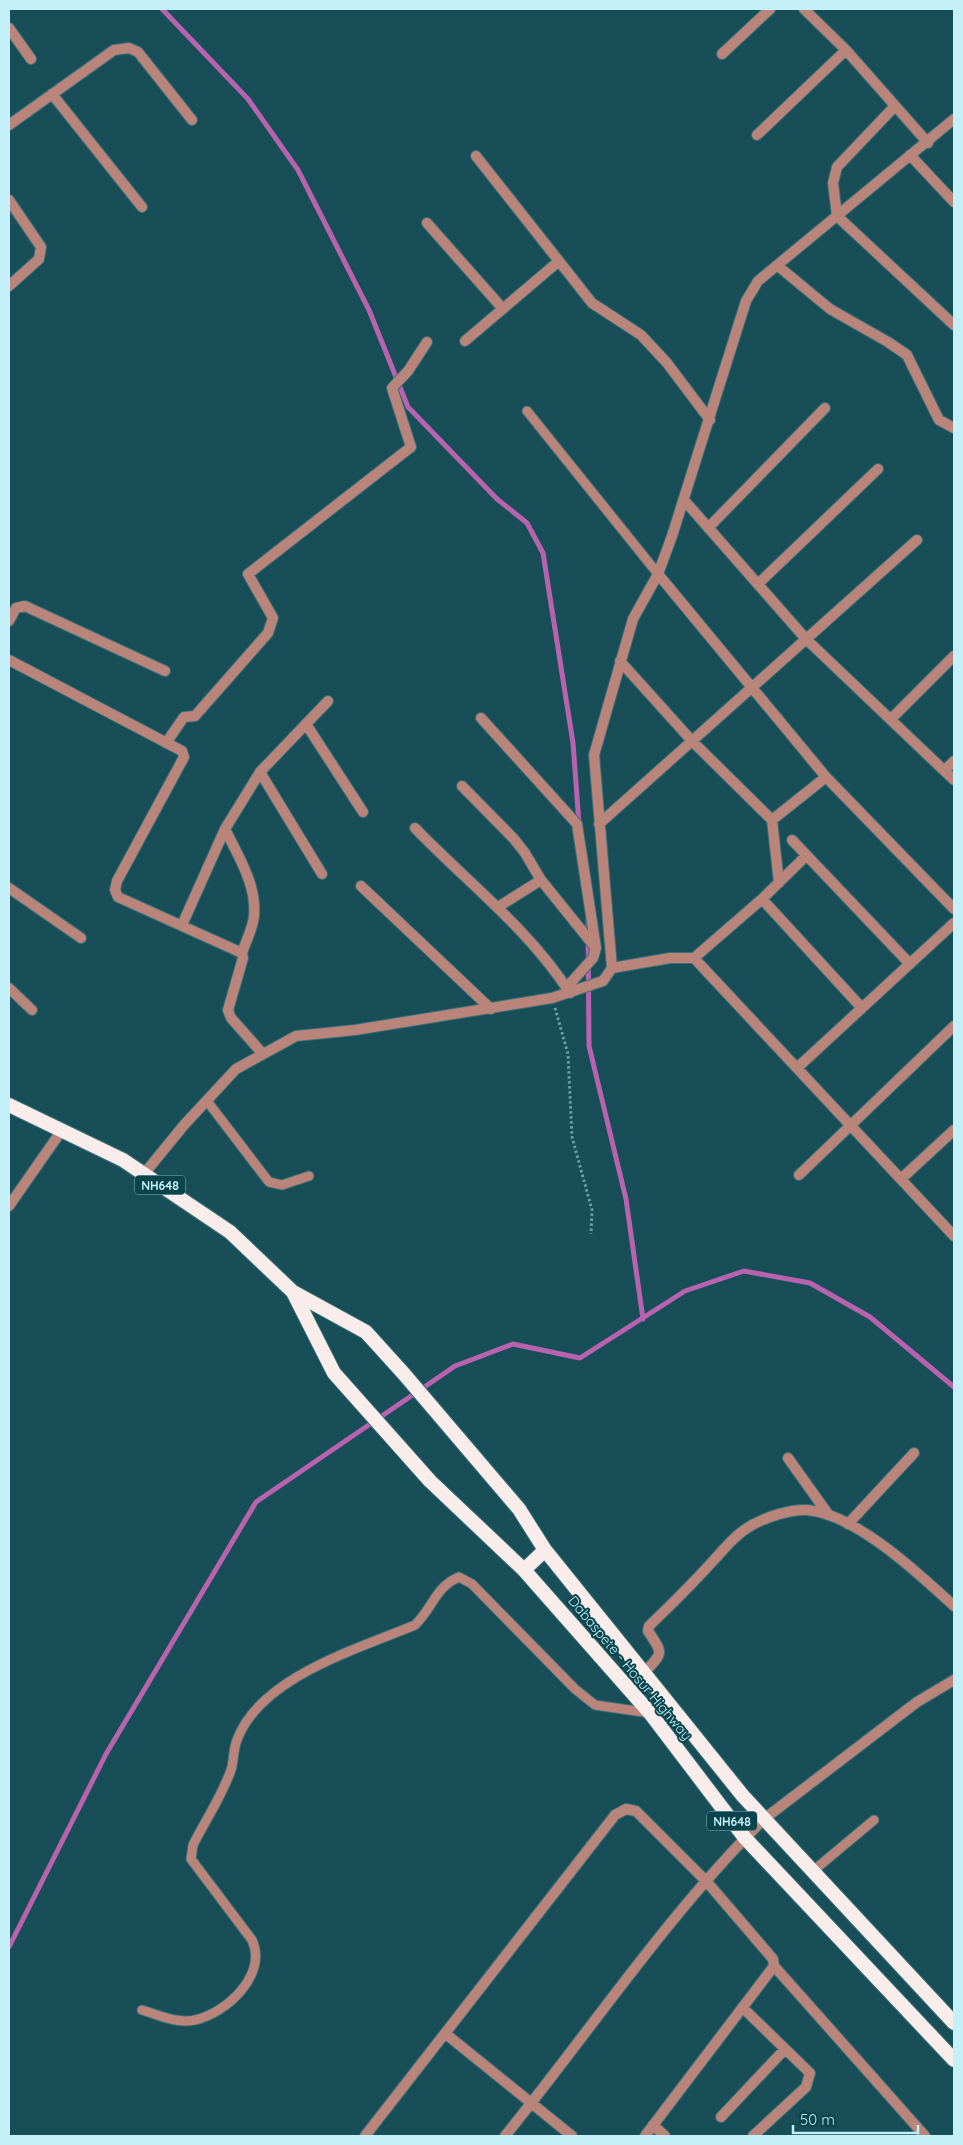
<svg xmlns="http://www.w3.org/2000/svg" width="963" height="2145" font-family="Quicksand,sans-serif">
  <style>
    .lines { fill: none; stroke-linecap: round; stroke-linejoin: round }
    .stream { stroke: #b863af; stroke-width: 5 }
    .service-casing { stroke: #3a6e77; stroke-width: 11 }
    .minor-casing { stroke: #3a6e77; stroke-width: 12 }
    .trunk-casing { stroke: #3a6e77; stroke-width: 16 }
    .path { stroke: #6b9da6; stroke-width: 3; stroke-dasharray: 2.5 2.5; stroke-linecap: butt }
    .service { stroke: #b9857b; stroke-width: 9 }
    .minor { stroke: #b9857b; stroke-width: 10 }
    .trunk { stroke: #f8edeb; stroke-width: 14 }
    .labels { text-anchor: middle; dominant-baseline: central; stroke-width: 4; stroke-linejoin: round; paint-order: stroke }
    .shield { fill: #09434c; stroke: #8bbcc5; stroke-width: 1 }
    .shield-label { font-size: 12px; font-weight: bold; fill: #c3f0f9 }
    .street-label { font-size: 14px; fill: #c3f0f9; stroke: #09434c }
  </style>
  <rect width="100%" height="100%" fill="#184e57"/>
  <g class="lines">
    <!-- stream -->
    <path class="stream" d="M162,9l86,90 50,71 71,140 39,97 89,92 30,24 16,30 30,190 6,81
      M588,920l1,126 37,153 17,120
      M9,1947l97,-193 150,-252 199,-136 58,-22 67,14 105,-67 59,-20 66,12 60,34 84,70"/>
    <!-- service casing -->
    <g class="service-casing">
      <path id="service" d="M527,411l131,163
        M207,1101l62,81 13,3 27,-9
        M813,1871l61,-51
        M142,2010c17,5 35,14 53,10 32,-7 73,-46 57,-80l-61,-81 2,-14c12,-24 29,-49 38,-75 3,-9 2,-20 6,-30 23,-63 121,-91 178,-115 18,-17 20,-38 44,-48l13,7 103,105 20,16 55,8"/>
    </g>
    <!-- minor casing -->
    <g class="minor-casing">
      <path id="minor" d="M804,9l42,41 82,93
        M9,28l22,31
        M722,54l48,-45
        M52,94l90,113
        M895,106l-58,61 -4,16 4,33 117,109
        M9,125l105,-75 15,-2 9,4 54,68
        M757,135l89,-85
        M910,155l44,47
        M476,156l116,147 49,32 26,28 43,57
        M9,200l32,47 -2,12 -30,27
        M427,223l76,86
        M778,266l52,43 58,33 19,13 32,65 15,8
        M465,341l94,-80
        M684,500l122,139 148,141
        M708,528l117,-120
        M658,574l168,203 128,132
        M758,584l120,-115
        M9,621l7,-13 9,-2 140,65
        M9,660l173,91 2,6 -67,124 -2,9 3,7 124,56 1,5 -15,52 3,8 32,36
        M620,661l72,80 80,79
        M481,718l96,106 19,124 -3,10 -26,29
        M891,719l63,-63
        M306,724l57,88
        M166,743l18,-26 11,-1 73,-83 5,-15 -25,-44 163,-127 -19,-59 16,-17 19,-29
        M945,770l9,-9
        M260,772l62,102
        M462,786l52,53 11,14 16,27 54,67
        M599,824l318,-284
        M415,828c53,55 113,100 155,165
        M225,829c13,27 32,56 29,87 -1,12 -8,25 -12,37
        M792,840l118,124
        M779,883l-7,-63 54,-43
        M361,886l130,123
        M9,888l72,50
        M762,899l99,108
        M498,907l43,-27
        M182,925l43,-96 35,-57 68,-71
        M694,958l68,-59 44,-43
        M612,968l58,-10h24l260,278
        M9,988l23,22
        M797,1068l157,-145
        M144,1174l40,-49 52,-56 60,-33 59,-6 197,-32 51,-17 9,-13 -18,-213 39,-136 25,-45 14,-38 74,-235 12,-20 196,-162
        M799,1175l155,-149
        M901,1179l53,-49
        M9,1206l53,-76
        M788,1458l40,56
        M848,1524l66,-71
        M644,1673c19,-21 20,-18 4,-42l1,-5c22,-21 44,-43 64,-65 12,-13 23,-27 39,-36 15,-8 38,-16 55,-15 49,4 112,64 147,96
        M774,1966l151,170
        M743,2008l67,65 -4,14 -53,49
        M446,2034l126,102
        M721,2117l64,-68
        M653,2125l12,11
        M365,2136l250,-321 11,-6 10,2 71,71 66,77 1,7 -129,170
        M505,2136c86,-106 162,-221 259,-317l153,-117 37,-22"/>
    </g>
    <!-- trunk casing -->
    <g class="trunk-casing">
      <path id="trunk" d="M9,1105l114,55 107,72 63,60 73,40 38,42 115,135 26,41 198,246 211,227
        M293,1292l41,81 96,108 94,89 126,143 95,125 209,222
        M524,1570l21,-20"/>
    </g>
    <!-- path -->
    <path class="path" d="M555,1008l13,46 4,83 20,73 -1,24"/>
    <!-- service -->
    <use href="#service" class="service"/>
    <!-- minor -->
    <use href="#minor" class="minor"/>
    <!-- trunk -->
    <use href="#trunk" class="trunk"/>
  </g>
  <g class="labels">
    <!-- shield labels -->
    <g class="shield">
      <rect x="135" y="1175.5" width="50" height="19" rx="4"/>
      <rect x="707" y="1811.5" width="50" height="19" rx="4"/>
    </g>
    <g class="shield-label">
      <text x="160" y="1185">NH648</text>
      <text x="732" y="1821">NH648</text>
    </g>
    <!-- street labels -->
    <g class="street-label">
      <text transform="translate(630 1668) rotate(50)">Dabaspete - Hosur Highway</text>
    </g>
  </g>
  <!-- border -->
  <rect width="963" height="2145" fill="none" stroke="#c3f0f9" stroke-width="20"/>
  <!-- scale -->
  <path d="M793 2125v8h125v-8" fill="none" stroke="#c3f0f9" stroke-width="2.5"/>
  <text x="800" y="2125" font-size="15" fill="#c3f0f9" stroke="#09434c" stroke-width="4" paint-order="stroke">50 m</text>
</svg>
